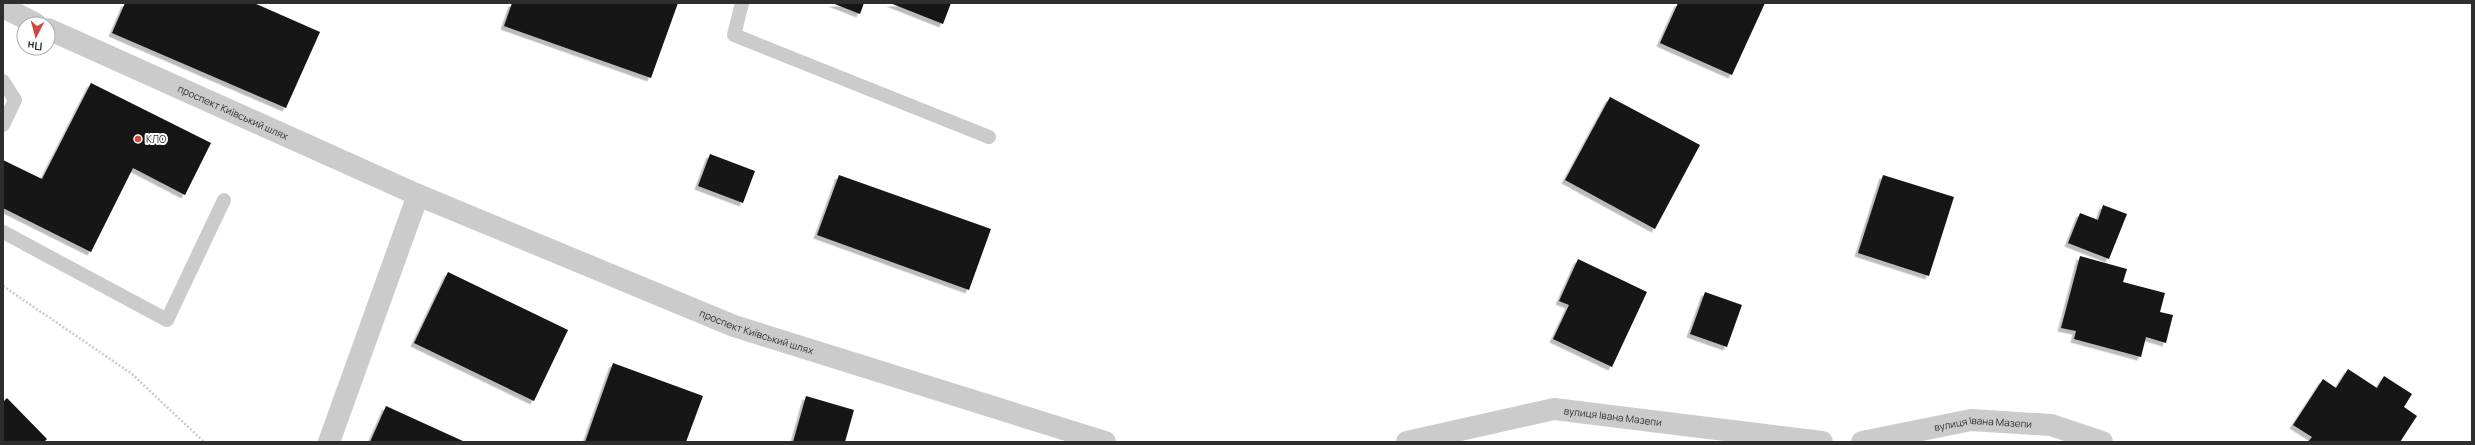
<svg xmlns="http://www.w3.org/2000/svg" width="2475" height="445" font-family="Manrope,sans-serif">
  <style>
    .building { fill: #151515; filter: url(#shadow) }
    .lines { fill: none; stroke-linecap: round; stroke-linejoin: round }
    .path { stroke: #cbcbcb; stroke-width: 2.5; stroke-dasharray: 2 2; stroke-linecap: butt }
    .service { stroke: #cbcbcb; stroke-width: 14 }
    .minor { stroke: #cbcbcb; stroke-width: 22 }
    .poi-dot { fill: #d24743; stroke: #fff; stroke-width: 1.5 }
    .labels { text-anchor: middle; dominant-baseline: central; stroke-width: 4; stroke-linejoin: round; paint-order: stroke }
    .street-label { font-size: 10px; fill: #2e2e2e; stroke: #fff }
    .poi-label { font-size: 10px; fill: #2e2e2e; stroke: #fff; text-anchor: start }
  </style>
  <defs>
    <filter id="shadow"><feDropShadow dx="-3.5" dy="3.5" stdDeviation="0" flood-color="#0004"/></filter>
  </defs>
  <rect width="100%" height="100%" fill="#fff"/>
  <!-- building -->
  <path class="building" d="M125,3h129l66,29 -34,76 -174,-75z
    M512,3h166l-27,75 -147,-52z
    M832,3h32l-4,11z
    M890,3h61l-8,21z
    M1678,3h87l-33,72 -72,-32z
    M91,83l120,60 -26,52 -52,-27 -42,84 -88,-44v-48l39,19z
    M1610,97l90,48 -45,84 -90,-49z
    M710,154l45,17 -12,32 -45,-17z
    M839,175l152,54 -22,61 -152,-55z
    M1883,175l71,22 -25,79 -71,-23z
    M2103,205l24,9 -18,45 -41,-16 12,-30 18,7z
    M2080,256l47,13 -4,13 42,11 -5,19 13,3 -7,28 -20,-6 -5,20 -67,-18 2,-8 -15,-3z
    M1578,259l69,33 -35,75 -59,-28 16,-34 -10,-4z
    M448,272l120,58 -34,71 -120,-58z
    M1705,292l37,13 -15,42 -37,-13z
    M613,363l90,33 -17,46h-101z
    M2348,369l29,19 7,-12 28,18 -8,13 13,9 -17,26h-92l4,-5 -19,-12 30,-46 13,9z
    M806,396l48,14 -9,32h-52z
    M7,398l40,41 -3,3h-41v-40z
    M386,406l79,36h-95z"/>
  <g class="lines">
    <!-- path -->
    <path class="path" d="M3,286l129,88 72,68"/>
    <!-- service -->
    <path class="service" d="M742,3l-8,32 255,102
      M3,81l12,19 -12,25
      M3,232l164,88 57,-120"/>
    <!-- minor -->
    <g class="minor">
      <path d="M3,7l33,17"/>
      <path id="s1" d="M48,29l370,166 316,131 371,116"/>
      <path d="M329,442l89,-247"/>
      <path id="s2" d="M1407,442l147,-33 268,33"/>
      <path id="s3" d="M1862,442l109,-22 80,5 51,17"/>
    </g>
  </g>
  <!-- markers -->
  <circle class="poi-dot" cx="138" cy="139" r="4"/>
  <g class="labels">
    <!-- street labels -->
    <g class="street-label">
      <text stroke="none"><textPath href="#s1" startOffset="203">проспект Київський шлях</textPath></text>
      <text stroke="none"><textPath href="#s1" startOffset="771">проспект Київський шлях</textPath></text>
      <text stroke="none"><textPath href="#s2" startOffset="210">вулиця Івана Мазепи</textPath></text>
      <text stroke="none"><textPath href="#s3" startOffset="123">вулиця Івана Мазепи</textPath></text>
    </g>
    <!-- poi labels -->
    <g class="poi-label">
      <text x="146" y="139">КЛО</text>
    </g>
  </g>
  <!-- border -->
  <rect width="2475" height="445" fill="none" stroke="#2e2e2e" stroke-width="8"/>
  <!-- north arrow -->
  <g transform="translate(36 36) rotate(186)"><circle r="19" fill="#ffffff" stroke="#ababab"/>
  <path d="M0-3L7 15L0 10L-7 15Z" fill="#d24743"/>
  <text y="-6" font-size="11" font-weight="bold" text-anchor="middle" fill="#2e2e2e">Пн</text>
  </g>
</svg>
